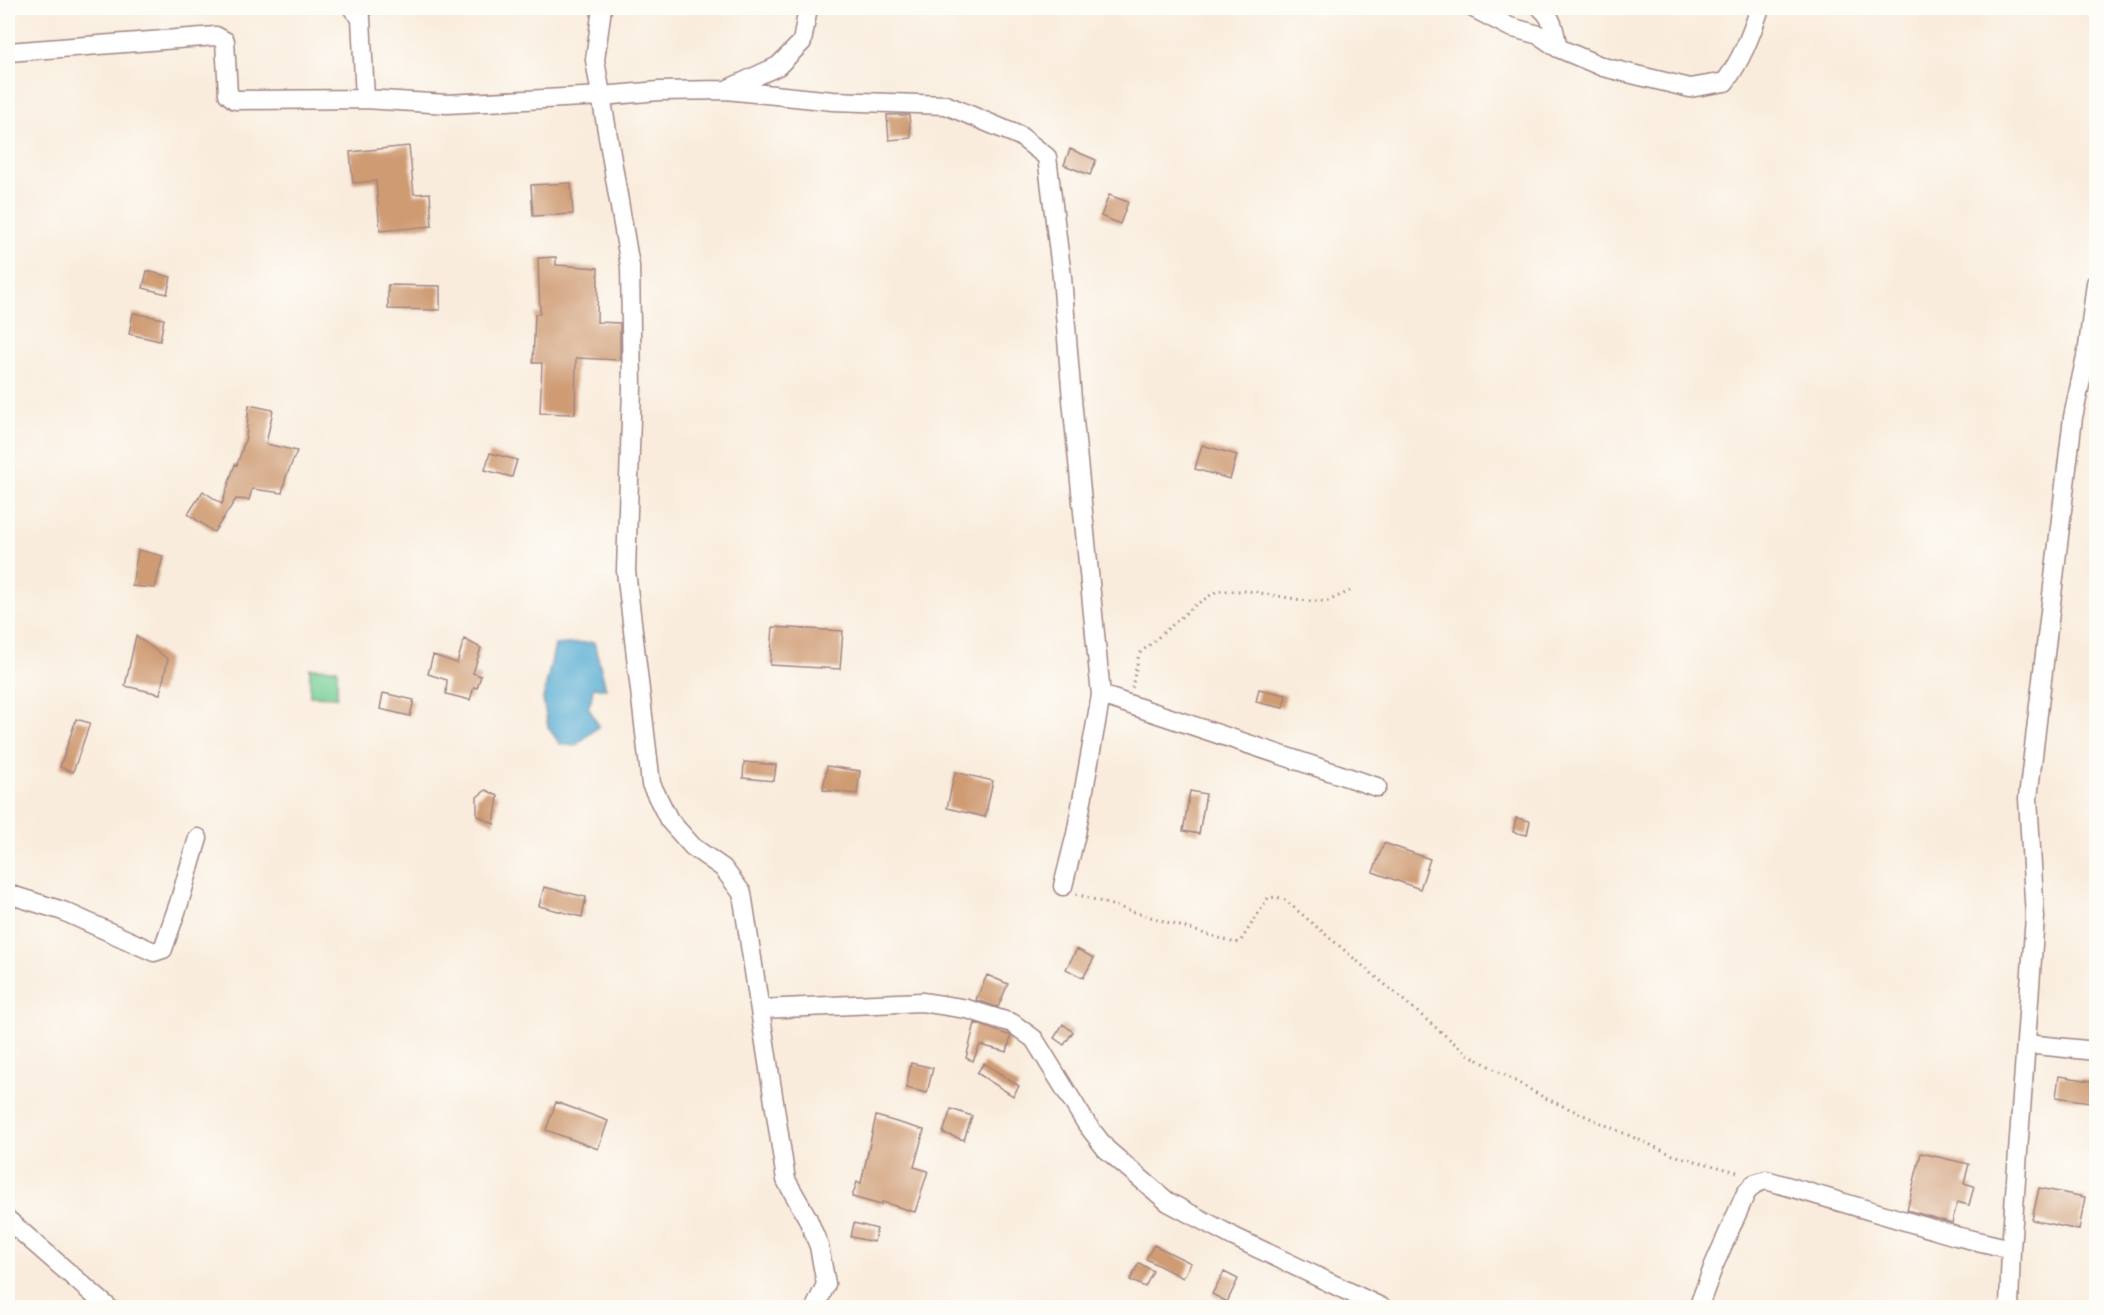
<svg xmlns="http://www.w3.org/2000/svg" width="2104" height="1315" font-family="Kalam,sans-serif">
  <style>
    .green { fill: #74ce95; stroke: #5f7660; stroke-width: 1.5 }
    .water { fill: #56acd2; stroke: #50667e; stroke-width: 1.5 }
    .building { fill: #cf9b73 }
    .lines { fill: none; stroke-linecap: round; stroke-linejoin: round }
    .minor-casing { stroke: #a28684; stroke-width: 21 }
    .path { stroke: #a28684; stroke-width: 3; stroke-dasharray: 1.5 4.5; stroke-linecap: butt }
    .minor { stroke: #fff; stroke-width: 18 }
  </style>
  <rect width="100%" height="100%" fill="#fdfcf7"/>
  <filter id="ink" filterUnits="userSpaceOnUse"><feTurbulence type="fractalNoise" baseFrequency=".0167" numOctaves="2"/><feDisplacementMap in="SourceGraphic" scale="12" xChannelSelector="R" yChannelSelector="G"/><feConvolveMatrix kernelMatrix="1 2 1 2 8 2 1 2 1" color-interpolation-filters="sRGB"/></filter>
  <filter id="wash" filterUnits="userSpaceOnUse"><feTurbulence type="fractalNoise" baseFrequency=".008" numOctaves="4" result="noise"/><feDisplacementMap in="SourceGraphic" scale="24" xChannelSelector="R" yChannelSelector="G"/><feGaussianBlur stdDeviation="1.35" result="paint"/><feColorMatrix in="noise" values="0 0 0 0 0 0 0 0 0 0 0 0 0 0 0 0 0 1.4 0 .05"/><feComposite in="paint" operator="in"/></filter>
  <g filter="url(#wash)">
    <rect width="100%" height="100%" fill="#f9ecdc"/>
    <!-- green -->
    <path class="green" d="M310,668l27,1v28l-27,-1z"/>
    <!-- water -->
    <path class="water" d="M594,642l12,47 -13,-2 -2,14 -3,6 11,19 -24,20 -15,-2 -12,-17 -5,-28 12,-54z"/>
    <g id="blocks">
      <!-- building -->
      <path class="building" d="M887,115h22l2,23 -22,2z
        M409,146l5,48 16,-1 2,33 -52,5 -4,-50 -23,2 -3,-31z
        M1070,149l26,11 -6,15 -26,-10z
        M571,183l2,31 -40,2 -2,-31z
        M1109,195l19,7 -8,22 -19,-8z
        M556,257v8l42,3 -1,54 23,1v37l-44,-2 -1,56 -35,-1 2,-50h-9l2,-49h5l-2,-56z
        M147,271l24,6 -4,17 -24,-6z
        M388,285l52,1v24l-52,-1z
        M133,313l31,6 -4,22 -31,-7z
        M249,405l24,5 -7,34 31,7 -11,26 -4,16 -30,-4 -3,11 -13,-1 -22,33 -26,-18 15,-23 19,13 13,-40 2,1 9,-28z
        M1202,445l35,10 -7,24 -35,-10z
        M490,453l27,7 -5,17 -27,-7z
        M138,550l25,6 -8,32 -23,-2z
        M773,627l70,4 -3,38 -70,-4z
        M136,636l32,23 -8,35 -35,-8z
        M464,639l17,9 -8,25 8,3 -4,12 -3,-1 -4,13 -24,-6 1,-14 -19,-6 5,-19 24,8z
        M1259,689l27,6 -3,13 -27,-6z
        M383,693l31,7 -4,16 -30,-7z
        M76,719l14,4 -17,49 -13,-5z
        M744,762l32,3 -2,16 -31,-3z
        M827,766l33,5 -3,23 -34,-4z
        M955,772l38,9 -8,36 -38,-9z
        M486,790l12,6 -4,28 -17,-9v-18z
        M1190,791l16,3 -7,40 -16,-3z
        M1516,818l14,3 -3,14 -14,-3z
        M1384,843l46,16 -10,30 -47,-17z
        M544,887l42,10 -4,20 -43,-11z
        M1077,949l17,9 -11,20 -17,-9z
        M987,975l21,9 -10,23 -22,-7z
        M975,1023l36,13 -4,16 -27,-7 -7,16 -7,-3z
        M1063,1024l10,8 -9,13 -10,-7z
        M911,1063l22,5 -6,25 -21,-5z
        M984,1063l35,23 -6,10 -36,-23z
        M2059,1076l38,6v21l-41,-6z
        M556,1102l52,19 -10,28 -52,-19z
        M951,1109l21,7 -8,24 -21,-7z
        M876,1116l48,14 -10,37 14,4 -13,41 -33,-10 -1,3 -29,-8 5,-15 4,1z
        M1921,1153l48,11 -5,19 10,3 -5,19 -12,-3 -5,21 -45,-13z
        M2039,1188l46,9 -6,33 -47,-10z
        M854,1223l23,6 -3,13 -23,-5z
        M1154,1245l37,18 -8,15 -37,-19z
        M1139,1263l14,8 -8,16 -15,-7z
        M1224,1272l14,7 -11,23 -15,-8z"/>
    </g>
  </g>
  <g filter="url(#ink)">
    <use href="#blocks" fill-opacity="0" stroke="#a28684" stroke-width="1.5"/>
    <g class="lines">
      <!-- minor casing -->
      <g class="minor-casing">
        <path id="minor" d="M352,8l9,10 4,81
          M602,8l-7,52 35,206 2,122 -6,183 25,213 18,36 24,27 30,21 19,25 44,287 21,37 12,29 7,38 -11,24
          M1473,8l37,19 29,8 19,13 45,19 87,21 35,-6c17,-23 26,-47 35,-74
          M1541,8c12,9 14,26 17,40
          M8,52l208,-16 9,5 3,53 7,6 130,-1 82,5 155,-8 57,-5 67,-1 107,11 113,4 74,31 27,21 15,120 10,123 29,295 -25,139 -13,52
          M726,90l52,-24 24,-24 6,-34
          M1101,695l276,92
          M8,894l55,17 91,41 9,-3 16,-46 19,-65
          M760,1009l162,-7 45,7 45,14 22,16 52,84 20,26 62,53 66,35 149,71
          M2026,1044l70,7
          M8,1220l101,88
          M1698,1308l16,-43 32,-72 8,-9 12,-4 190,56 55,13
          M2009,1308l2,-59 24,-332 -7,-119 45,-381 15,-70 8,-64"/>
      </g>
      <!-- path -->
      <path class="path" d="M1132,688l7,-34 55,-48 23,-15h31l60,10h20l22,-10
        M1076,894l159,49 5,-1 28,-44 9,-1 8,3 181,153 79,45 128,57 68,18"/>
      <!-- minor -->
      <use href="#minor" class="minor"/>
    </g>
  </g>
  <!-- margin -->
  <rect width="2104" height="1315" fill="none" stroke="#fdfcf7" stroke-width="30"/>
</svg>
